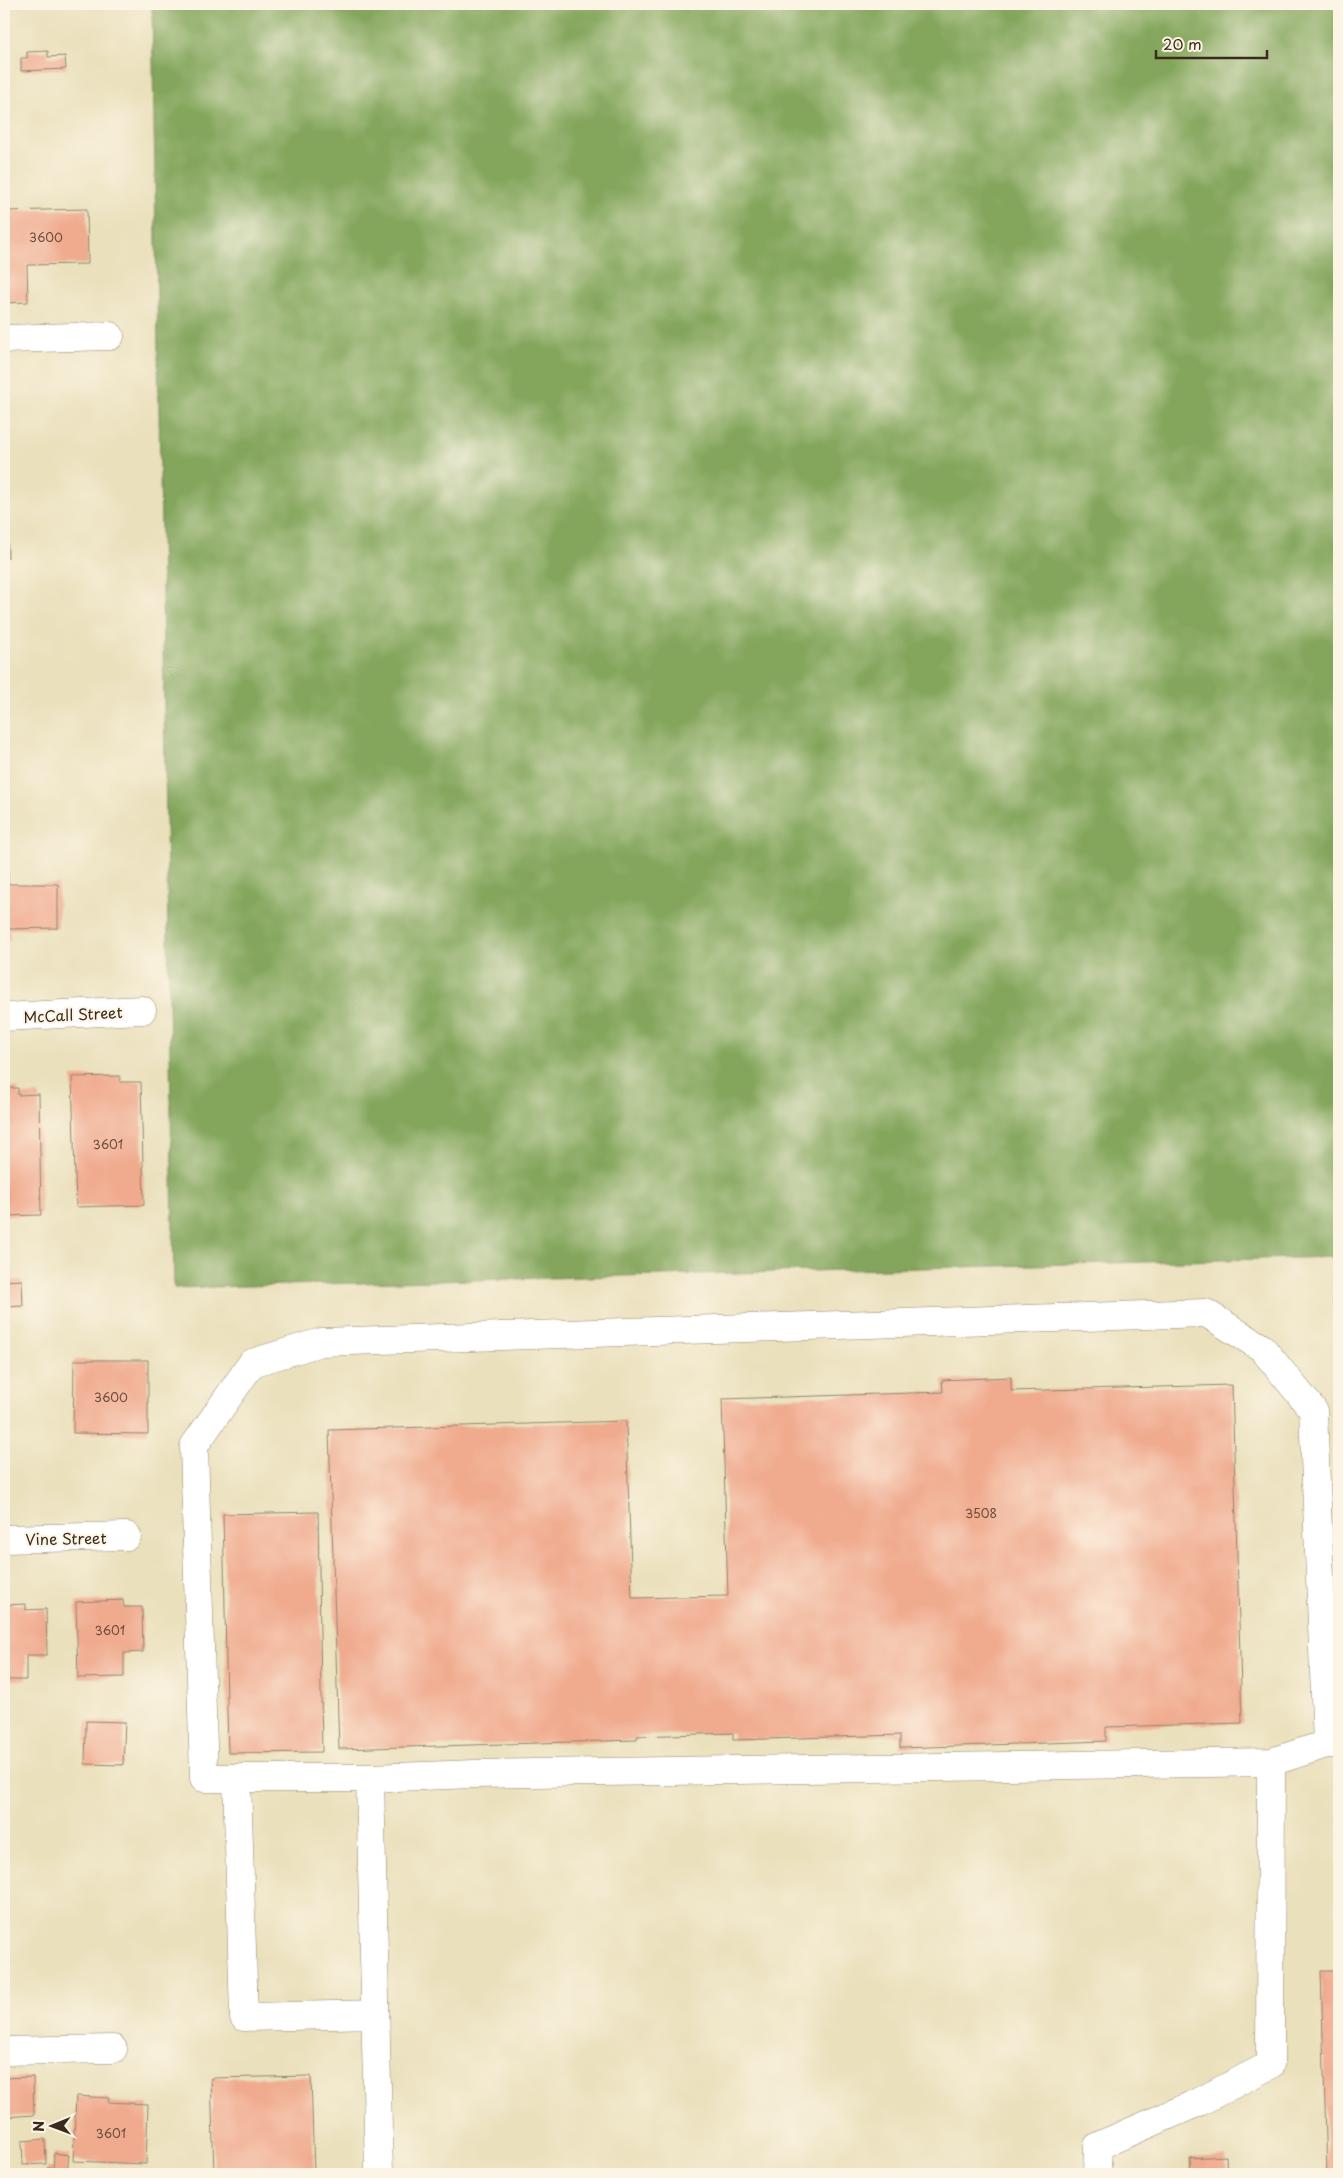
<svg xmlns="http://www.w3.org/2000/svg" width="1343" height="2178" font-family="'Playpen Sans',sans-serif">
  <style>
    .forest { fill: #83a65c; stroke: #5f683d }
    .building { fill: #f0ab8f }
    .lines { fill: none; stroke-linecap: round; stroke-linejoin: round }
    .minor-casing { stroke: #92856d; stroke-width: 29 }
    .minor { stroke: #fff; stroke-width: 28 }
    .labels { text-anchor: middle; dominant-baseline: central; stroke-width: 4; stroke-linejoin: round; paint-order: stroke }
    .number-label { font-size: 12px; fill: #684a3a }
    .street-label { font-size: 15px; fill: #3b2a1e; stroke: #fcf5e5 }
  </style>
  <rect width="100%" height="100%" fill="#fcf5e5"/>
  <filter id="ink" filterUnits="userSpaceOnUse"><feTurbulence type="fractalNoise" baseFrequency=".02" numOctaves="2"/><feDisplacementMap in="SourceGraphic" scale="10" xChannelSelector="R" yChannelSelector="G"/><feConvolveMatrix kernelMatrix="1 2 1 2 8 2 1 2 1" color-interpolation-filters="sRGB"/></filter>
  <filter id="wash" filterUnits="userSpaceOnUse"><feTurbulence type="fractalNoise" baseFrequency=".0096" numOctaves="4" result="noise"/><feDisplacementMap in="SourceGraphic" scale="20" xChannelSelector="R" yChannelSelector="G"/><feGaussianBlur stdDeviation="1.12" result="paint"/><feColorMatrix in="noise" values="0 0 0 0 0 0 0 0 0 0 0 0 0 0 0 0 0 1.4 0 .05"/><feComposite in="paint" operator="in"/></filter>
  <g filter="url(#wash)">
    <rect width="100%" height="100%" fill="#eae0bc"/>
    <!-- forest -->
    <path class="forest" d="M152,4h1187v1415l-6,-162 -1159,31z"/>
    <g id="blocks">
      <!-- building -->
      <path class="building" d="M48,51v6l17,-1 1,13 -45,2v-13h6v-6z
        M87,209l1,55 -61,1 1,37 -24,1v-92z
        M4,522h3l1,36h-4z
        M4,838h4v46h50v44l-49,1 1,11h-6z
        M120,1076v6h21l3,123 -68,2 -4,-130z
        M4,1088h14v7l21,-1 2,121 -37,1z
        M22,1280l1,26 -19,1v-26z
        M74,1360h74v74l-75,-1z
        M1011,1377v14l221,-6 10,338 -136,4v14l-206,7v-13l-167,5v-7l-96,3v4l-298,9 -10,-319 297,-9 6,177 96,-2 -6,-197 221,-7 -1,-12z
        M318,1512l4,240 -94,1 -5,-239z
        M123,1600l1,7h18l1,45 -19,1v24l-46,1 -2,-76z
        M26,1604v6l20,-1 1,46h-21v25h-22v-75z
        M86,1721l39,1 -2,43 -38,-1z
        M1321,1971h18v203h-12z
        M311,2076l3,98h-100l-3,-96z
        M33,2077l1,38 -30,2v-39z
        M76,2096l33,2 -1,4 40,2 -2,60 -73,-3z
        M45,2139l1,25 -23,1 -1,-24z
        M54,2153l15,2 -2,19h-21l1,-6h6z
        M1226,2156l1,18h-36l-1,-16z"/>
    </g>
  </g>
  <g filter="url(#ink)">
    <use href="#blocks" fill-opacity="0" stroke="#92856d" stroke-width="1"/>
    <g class="lines">
      <!-- minor casing -->
      <g class="minor-casing">
        <path id="minor" d="M4,339l106,-3
          M4,1017l138,-7
          M4,1539l123,-3
          M237,1778l7,239 131,-3
          M370,1778h-166l-10,-332 58,-83 69,-21 885,-29 56,35 51,62 14,334
          M4,2051l109,-2
          M379,2174l-9,-396 104,-4 797,-12
          M1097,2174l1,-28 101,-44 71,-37 1,-303 56,-18h12"/>
      </g>
      <!-- minor -->
      <use href="#minor" class="minor"/>
    </g>
  </g>
  <g class="labels">
    <!-- number labels -->
    <g class="number-label">
      <text x="46" y="237">3600</text>
      <text x="108" y="1144">3601</text>
      <text x="111" y="1397">3600</text>
      <text x="981" y="1513">3508</text>
      <text x="110" y="1630">3601</text>
      <text x="111" y="2133">3601</text>
    </g>
    <!-- street labels -->
    <g class="street-label">
      <text transform="translate(73 1014) rotate(-3)">McCall Street</text>
      <text transform="translate(66 1538) rotate(-1)">Vine Street</text>
    </g>
  </g>
  <!-- margin -->
  <rect width="1343" height="2178" fill="none" stroke="#fcf5e5" stroke-width="20"/>
  <!-- north arrow -->
  <g transform="translate(52 2126) rotate(269)" stroke="#fcf5e5" stroke-width="4" paint-order="stroke">
  <path d="M0-4L9 19L0 12L-9 19Z" fill="#3b2a1e"/>
  <text y="-8" font-size="14" font-weight="bold" text-anchor="middle" fill="#3b2a1e">N</text>
  </g>
  <!-- scale -->
  <path d="M1156 50v8h111v-8" fill="none" stroke="#3b2a1e" stroke-width="2.5"/>
  <text x="1163" y="50" font-size="15" fill="#3b2a1e" stroke="#fcf5e5" stroke-width="4" paint-order="stroke">20 m</text>
</svg>
